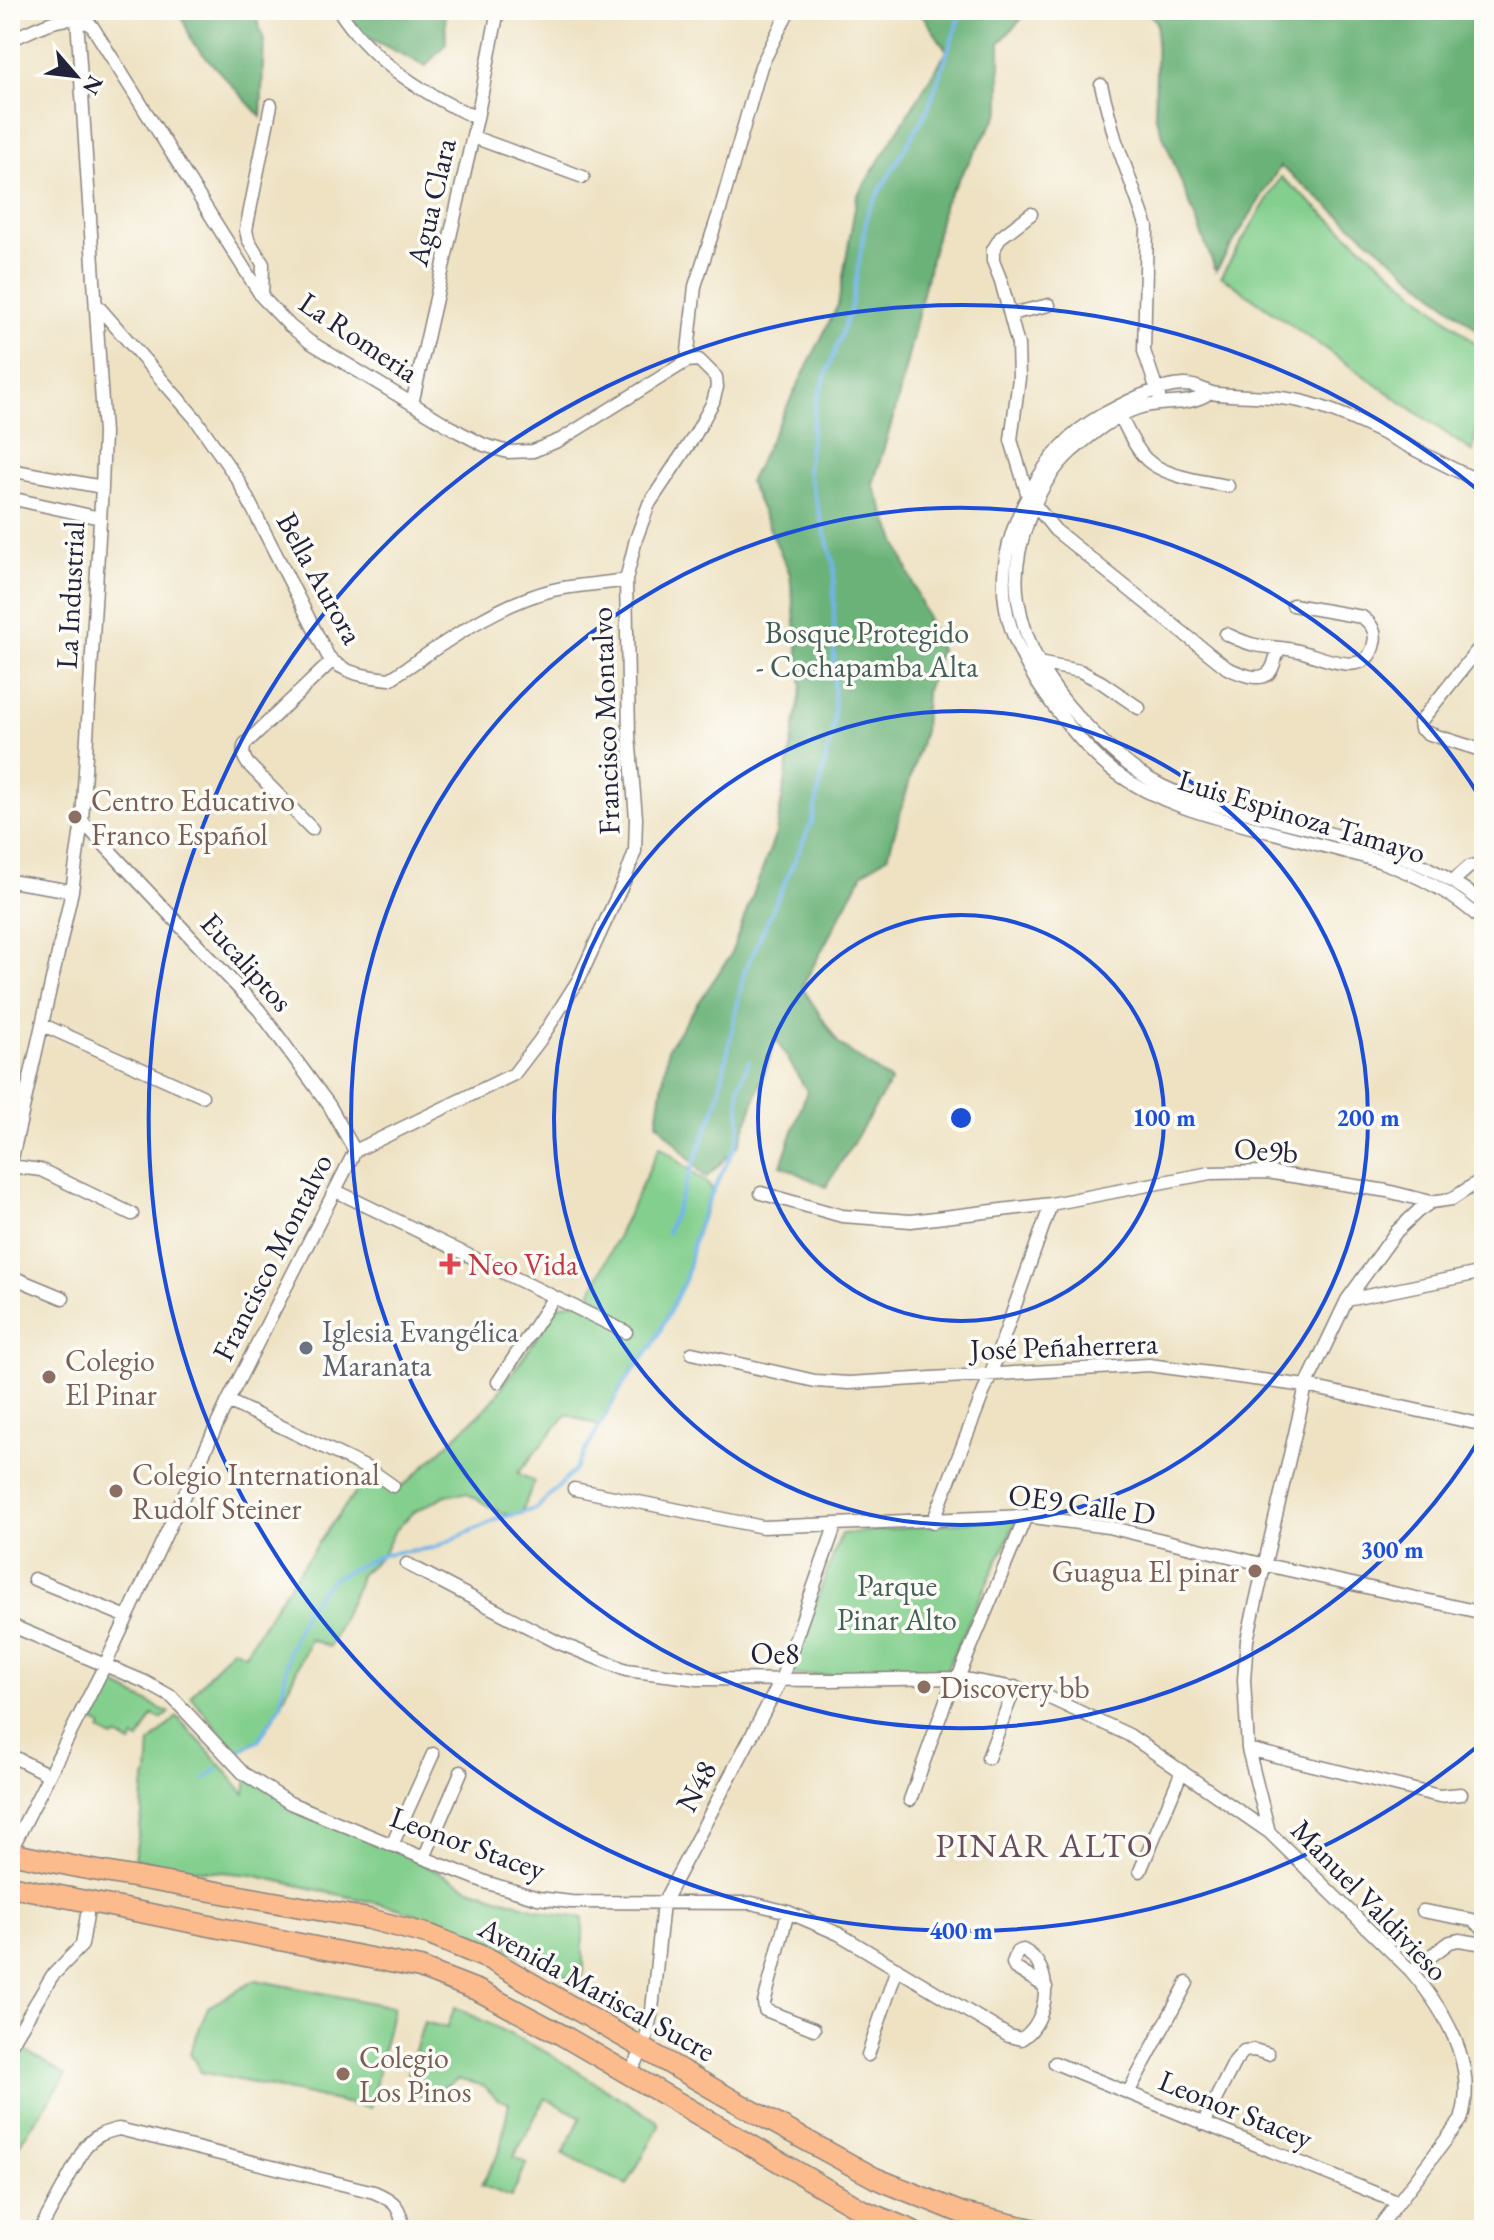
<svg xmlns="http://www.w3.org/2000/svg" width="1494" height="2240" font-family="'EB Garamond',serif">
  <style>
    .green { fill: #83cf8d; stroke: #527864; stroke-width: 2 }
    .forest { fill: #6ab278; stroke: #466a5a; stroke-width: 2 }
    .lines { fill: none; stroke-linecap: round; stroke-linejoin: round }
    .stream { stroke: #71b5e7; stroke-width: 4 }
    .street-casing { stroke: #88827f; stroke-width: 15 }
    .primary-casing { stroke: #88827f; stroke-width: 23 }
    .street { stroke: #fff; stroke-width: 12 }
    .primary { stroke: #fbbb8d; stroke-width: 20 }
    .ring { fill: none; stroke: #1d4ed8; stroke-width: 4 }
    .education-dot { fill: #8d6e63; stroke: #fdfcf7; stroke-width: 3 }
    .health-dot { fill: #e0444e; stroke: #fdfcf7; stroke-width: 3 }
    .worship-dot { fill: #6b7280; stroke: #fdfcf7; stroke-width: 3 }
    .labels { text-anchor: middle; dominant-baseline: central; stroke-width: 7; stroke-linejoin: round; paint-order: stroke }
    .street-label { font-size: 30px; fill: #22223b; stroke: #fdfcf7 }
    .park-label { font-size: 30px; fill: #445f58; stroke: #fdfcf7 }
    .education-label { font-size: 30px; fill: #785e54; stroke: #fdfcf7; text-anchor: start }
    .health-label { font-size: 30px; fill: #be3a42; stroke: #fdfcf7; text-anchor: start }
    .worship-label { font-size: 30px; fill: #5b616d; stroke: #fdfcf7; text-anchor: start }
    .quarter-label { font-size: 34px; letter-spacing: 2px; fill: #694e59; stroke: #fdfcf7 }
    .centre { fill: #1d4ed8; stroke: #fdfcf7; stroke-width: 4 }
    .ring-label { font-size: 24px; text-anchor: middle; font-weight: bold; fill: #1d4ed8; stroke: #fdfcf7; stroke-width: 7; stroke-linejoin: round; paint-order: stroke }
  </style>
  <rect width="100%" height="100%" fill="#fdfcf7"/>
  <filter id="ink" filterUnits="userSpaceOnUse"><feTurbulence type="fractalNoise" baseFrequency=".0125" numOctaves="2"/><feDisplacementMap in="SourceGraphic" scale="16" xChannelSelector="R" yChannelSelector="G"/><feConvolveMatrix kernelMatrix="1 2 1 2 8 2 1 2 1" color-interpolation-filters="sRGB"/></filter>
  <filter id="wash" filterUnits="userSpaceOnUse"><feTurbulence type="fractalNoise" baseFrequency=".006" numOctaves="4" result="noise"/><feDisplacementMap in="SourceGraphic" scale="32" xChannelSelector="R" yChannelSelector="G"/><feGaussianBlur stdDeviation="1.8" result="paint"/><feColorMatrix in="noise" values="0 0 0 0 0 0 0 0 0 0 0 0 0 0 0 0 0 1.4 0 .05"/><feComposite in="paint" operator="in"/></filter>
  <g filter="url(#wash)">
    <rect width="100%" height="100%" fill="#eee2c3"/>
    <!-- green -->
    <path class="green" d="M1281,177l203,174v15l-11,86 -252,-176z
      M660,1146l51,41v9l-17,43 -8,39 -13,28 -20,39 -28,36 -26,45 -32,-12 -49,59 16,9 -13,32 -9,1 -11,-2 -35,-20 -20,2 -34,18 -18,19 -11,22 -23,21 -4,14 -27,58 -19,-8 -29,66 -22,35 -23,12 -45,-56 41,-48 13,6c38,-64 82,-123 126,-183l15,7 8,14 15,-11 82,-78 68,-97 30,-9z
      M1018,1517l-74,158h-155l52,-141z
      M113,1684l56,29 -8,6 -8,-4 -14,25 -5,-2 -3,6 -12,-7 -6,1 -13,-7 2,-5 -9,-5z
      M177,1717l36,39 32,38 2,-18 223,112 81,26 32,4v67l-118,-56 -71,-22 -142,-32 -63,-6 -55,-10 8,-44 1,-26 5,-15 2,-31z
      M256,1980l137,27 -23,101 -169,-36 -11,-19 18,-46z
      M455,2007l93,46 109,68 2,5 -32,59 -64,-31 18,-37 -36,-19 -31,59 13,6 -16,34 -30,-12 18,-31 10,-51 -12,-4 -13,-13 -26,-7 -16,9 -9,11 -20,-6 5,-17 -10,-3 16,-51 23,6z
      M10,2041l56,34 -56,83z"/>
    <!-- forest -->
    <path class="forest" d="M179,10h75l10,31 -3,76 -68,-74z
      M334,10h111l1,33 -20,23 -82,-40z
      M919,10h111l-30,32v69l-56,92 -48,205 -23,76 67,166 -14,41 -2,40 -36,125 -25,17 -61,114 37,57 52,37 -65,106 -45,-22 26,-74 -31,-52 -37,106 -33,33 -49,-56 11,-74 62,-92 46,-123 26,-147 -12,-112 -41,-92 89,-177 19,-109 90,-145z
      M1146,10h338v5l-7,4 7,15v301l-204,-169 -64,105 -61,-156 2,-93z"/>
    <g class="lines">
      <!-- stream -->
      <path class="stream" d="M667,1233l50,-130 27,-130 68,-151 22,-100v-157l-27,-96 9,-67 35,-94 17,-97 60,-102 34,-99
        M233,1755l26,-15 22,-35 8,-55 17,-42 26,-29 51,-25 50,-6 67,-30 36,-9 38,-38 51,-90 28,-36 33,-67 8,-39 10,-30 33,-66 3,-16 -1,-41 10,-25
        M205,1779l13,-11"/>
    </g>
  </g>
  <g filter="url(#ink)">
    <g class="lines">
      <!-- street casing -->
      <g class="street-casing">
        <path id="street" d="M339,10c32,51 84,84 138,108
          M10,40c25,-10 57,-32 82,-14l170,271 28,29 20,16 149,90 25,13 24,7 25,-1 27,-11 127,-79 12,-1 17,17 1,10 -4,15 -18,33 -46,69 -13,35 -10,41 3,155 7,83 -1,33 -10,28 -46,100 -39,61 -26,34 -159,77 -127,250 -123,264 -95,187
          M1101,85l14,53 32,89 -3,124 15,45
          M473,137l110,40
          M1031,214l-30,23 -8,13v11l8,20 17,64 1,33 -8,62 17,56 27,34 172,138c14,6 39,18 46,-2 3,-7 3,-12 7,-18
          M262,297l1,-33 -15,-25 -2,-9 25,-125
          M96,304l99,114 43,62 90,176c15,18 40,21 62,23 51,-33 103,-74 163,-89 23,-5 49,-6 73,-10
          M1011,314l38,-9
          M687,361l8,-75 25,-76 41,-144 28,-56
          M1209,393c-19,14 -49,7 -71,15 -24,8 -46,26 -66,43 -36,32 -62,101 -54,149 8,48 30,86 64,121 24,25 48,49 80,65 27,13 57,20 86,27 82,21 170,36 236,91
          M412,404l65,-286 21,-108
          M1117,410c9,16 15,34 28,48 17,18 59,24 83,28
          M10,470l92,17
          M1484,483c-60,-25 -113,-62 -176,-80 -29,-8 -59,-6 -90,-9 -13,-1 -17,-9 -34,-9 -29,1 -58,17 -84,31 -30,17 -53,44 -69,74 -46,83 -31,145 24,218 17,22 35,45 57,62 49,36 104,48 162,63 35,9 70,18 105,28 39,14 75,32 105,61
          M10,498l90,20
          M1226,634c9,4 19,9 29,11 14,3 29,2 44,6 22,5 68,30 75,-8 3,-11 -3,-20 -12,-26l-69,-12
          M1484,642l-64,80 1,7 6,4 57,18
          M1034,664l4,-1 42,8 21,11 38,26
          M82,821l177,189 70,95 26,46
          M312,829l-64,-65c-5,-7 -6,-12 -3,-20l87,-83
          M10,881l62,10
          M1453,881l16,-14 15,-5
          M43,1025l159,71
          M10,1166l31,4 91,44
          M10,1167l62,-276 10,-70 20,-334 2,-54 -27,-415
          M336,1191l290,141
          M761,1193l81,23 69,5 140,-17 159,-31 57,-1 120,19 44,11 21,-3 32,-21
          M10,1276l53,22
          M1347,1300l137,-28
          M692,1353l123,28 34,2 300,-18 157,21 178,39
          M498,1382l56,-85
          M228,1401l141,68 24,17
          M574,1489l189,38 263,-11 82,11 158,38 218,48
          M933,1522l58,-149 60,-169
          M407,1564l150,78 69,28 72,9 133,1 127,-2 79,14 92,43 140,97 142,139c34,40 67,95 50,149l-84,110
          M34,1579l93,38
          M10,1625l135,57 27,15 71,76 47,30 134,55 64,25 50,15 33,4 181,1 36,9 51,22 170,102 12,3c28,-16 35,-73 2,-89l-6,2 -4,11 2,5 31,19
          M958,1678l68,-162
          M1248,1749l191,47 22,-2
          M10,1755l39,20
          M988,1758l27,-71
          M910,1800l44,-122
          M1269,1832l-21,-83 -4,-69 3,-40 59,-254 41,-86 49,-68 22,-21 13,-9
          M392,1845l41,-91
          M424,1858l37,-86
          M1140,1871l42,-100
          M1423,1911l49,9 12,9
          M788,1912l-24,91 1,7 49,19
          M1411,1971l39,-29 9,-2 25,4
          M10,2046l42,-70 30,-31 5,-30
          M868,2055l29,-87
          M1055,2063l342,139
          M629,2075l15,-27 8,-38 11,-107 118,-223 54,-154
          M1128,2093l59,-110
          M1203,2124l32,-63 9,-10 10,-1 14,4
          M40,2230l45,-83c10,-11 19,-15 34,-18l255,63c21,9 27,15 29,38"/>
      </g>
      <!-- primary casing -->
      <g class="primary-casing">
        <path id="primary" d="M10,1853l72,15 287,51 61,16 61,25 238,138 146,80 87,35 74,17
          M10,1886l410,82 59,23 83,44 300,175 49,20"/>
      </g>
      <!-- street -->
      <use href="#street" class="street"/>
      <!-- primary -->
      <use href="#primary" class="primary"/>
    </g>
  </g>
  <!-- distance rings -->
  <g class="ring">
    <circle cx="961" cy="1118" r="203"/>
    <circle cx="961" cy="1118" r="407"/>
    <path d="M1484 1432A610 610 0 1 1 1484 804"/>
    <path d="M1484 1741A813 813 0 1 1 1484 495"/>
  </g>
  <!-- markers -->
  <g class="education-dot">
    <circle cx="75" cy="817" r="8"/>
    <circle cx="49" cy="1377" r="8"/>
    <circle cx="116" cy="1491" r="8"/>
    <circle cx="1255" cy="1571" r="8"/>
    <circle cx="924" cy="1687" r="8"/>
    <circle cx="343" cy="2074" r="8"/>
  </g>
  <path class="health-dot" d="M446 1252h8v8h8v8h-8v8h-8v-8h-8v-8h8z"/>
  <circle class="worship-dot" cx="306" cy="1348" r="8"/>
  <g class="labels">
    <!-- street labels -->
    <g class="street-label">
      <text transform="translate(431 202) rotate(-77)">Agua Clara</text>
      <text transform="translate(359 337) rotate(34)">La Romeria</text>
      <text transform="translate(320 578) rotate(61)">Bella Aurora</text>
      <text transform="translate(70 595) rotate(-87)">La Industrial</text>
      <text transform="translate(605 721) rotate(-92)">Francisco Montalvo</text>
      <text transform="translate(1302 816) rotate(17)">Luis Espinoza Tamayo</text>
      <text transform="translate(247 962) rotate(48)">Eucaliptos</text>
      <text transform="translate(1266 1150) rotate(4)">Oe9b</text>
      <text transform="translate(272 1257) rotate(-63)">Francisco Montalvo</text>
      <text transform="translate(1064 1346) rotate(-2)">José Peñaherrera</text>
      <text transform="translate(1082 1504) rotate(8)">OE9 Calle D</text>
      <text x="775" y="1653">Oe8</text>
      <text transform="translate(696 1786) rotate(-62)">N48</text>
      <text transform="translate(468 1843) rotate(20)">Leonor Stacey</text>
      <text transform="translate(1370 1900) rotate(46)">Manuel Valdivieso</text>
      <text transform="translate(597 1989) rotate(29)">Avenida Mariscal Sucre</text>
      <text transform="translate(1236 2109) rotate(22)">Leonor Stacey</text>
    </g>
    <!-- park labels -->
    <g class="park-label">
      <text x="867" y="632">Bosque Protegido<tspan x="867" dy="34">- Cochapamba Alta</tspan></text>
      <text x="897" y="1585">Parque<tspan x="897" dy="34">Pinar Alto</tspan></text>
    </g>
    <!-- education labels -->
    <g class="education-label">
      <text x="91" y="800">Centro Educativo<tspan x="91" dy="34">Franco Español</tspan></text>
      <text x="65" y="1360">Colegio<tspan x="65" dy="34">El Pinar</tspan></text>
      <text x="132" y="1474">Colegio International<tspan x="132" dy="34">Rudolf Steiner</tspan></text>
      <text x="1239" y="1571" text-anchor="end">Guagua El pinar</text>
      <text x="940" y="1687">Discovery bb</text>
      <text x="359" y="2057">Colegio<tspan x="359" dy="34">Los Pinos</tspan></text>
    </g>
    <!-- health labels -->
    <g class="health-label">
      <text x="468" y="1264">Neo Vida</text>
    </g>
    <!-- worship labels -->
    <g class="worship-label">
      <text x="322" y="1331">Iglesia Evangélica<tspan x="322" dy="34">Maranata</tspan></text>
    </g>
    <!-- quarter labels -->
    <g class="quarter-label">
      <text x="1045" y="1845">PINAR ALTO</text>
    </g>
  </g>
  <circle cx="961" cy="1118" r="12" class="centre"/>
  <g class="ring-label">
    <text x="1164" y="1126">100 m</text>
    <text x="1368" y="1126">200 m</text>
    <text x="1392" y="1558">300 m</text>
    <text x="961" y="1939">400 m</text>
  </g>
  <!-- margin -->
  <rect width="1494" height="2240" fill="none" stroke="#fdfcf7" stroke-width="40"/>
  <!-- north arrow -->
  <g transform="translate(76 76) rotate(118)" stroke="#fdfcf7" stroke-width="6" paint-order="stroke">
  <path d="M0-6L14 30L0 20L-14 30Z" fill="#22223b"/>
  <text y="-12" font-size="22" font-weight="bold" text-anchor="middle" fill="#22223b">N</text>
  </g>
</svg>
